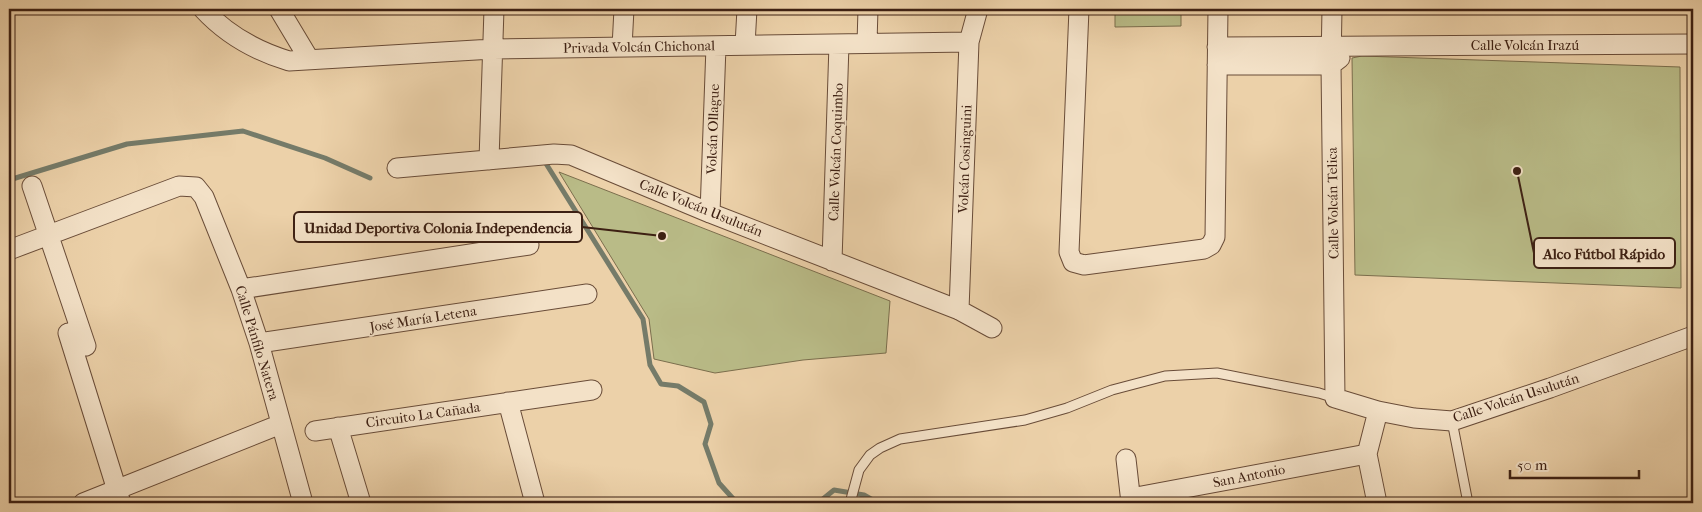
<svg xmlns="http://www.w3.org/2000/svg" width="1702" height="512" font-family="'IM FELL French Canon',serif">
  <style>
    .green { fill: #b9bb87; stroke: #7b6e4d }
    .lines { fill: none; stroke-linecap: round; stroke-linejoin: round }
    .stream { stroke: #757b69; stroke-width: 5 }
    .lane-casing { stroke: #694c38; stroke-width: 11 }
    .street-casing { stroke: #694c38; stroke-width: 21 }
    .lane { stroke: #f3e1c7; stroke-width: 9 }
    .street { stroke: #f3e1c7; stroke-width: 19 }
    .labels { text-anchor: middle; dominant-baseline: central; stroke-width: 4; stroke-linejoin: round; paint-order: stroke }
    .street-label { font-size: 14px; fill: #3d2013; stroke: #f3e1c7 }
    .leader { fill: none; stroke: #3d2013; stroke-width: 2 }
    .callout-dot { fill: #3d2013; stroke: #f3e1c7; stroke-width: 2 }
    .callout { fill: #f3e1c7; stroke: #3d2013; stroke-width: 2 }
    .callout-label { font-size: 15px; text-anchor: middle; font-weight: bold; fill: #3d2013 }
  </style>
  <rect width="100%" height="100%" fill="#ecd1a9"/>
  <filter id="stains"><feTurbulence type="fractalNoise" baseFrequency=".004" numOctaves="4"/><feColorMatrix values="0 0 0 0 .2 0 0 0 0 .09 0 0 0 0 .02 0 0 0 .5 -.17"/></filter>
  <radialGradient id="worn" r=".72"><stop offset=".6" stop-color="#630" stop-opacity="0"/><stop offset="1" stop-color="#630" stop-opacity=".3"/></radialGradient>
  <!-- green -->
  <path class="green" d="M1115,9h66v17l-66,1z
    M1362,56l318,11 1,221 -326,-13 -3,-217z
    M559,172l331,129 -4,52 -83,7 -88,13 -61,-14 -5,-40z"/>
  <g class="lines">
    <!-- stream -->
    <path class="stream" d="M545,162l98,157 7,46 11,19 17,2 26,16 7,22 -6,20 14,39 18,20
      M9,180l118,-36 116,-13 82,27 45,20
      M818,503l16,-13 30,5 14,8"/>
    <!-- lane casing -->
    <g class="lane-casing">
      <path id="lane" d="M1452,421l16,82
        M850,503l9,-33 11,-15 10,-7 20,-9 125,-19 42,-12 45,-18 53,-14 52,-3 102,20 16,5"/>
    </g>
    <!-- street casing -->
    <g class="street-casing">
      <path id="street" d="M203,9c23,25 53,42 86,52l204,-12 476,-7
        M279,9l30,50
        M1079,9l-10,243 4,10 11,3 120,-16 7,-4 4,-8 3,-228
        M1332,9l-1,56 4,333 43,13 36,7 38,3 98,-33 143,-52
        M867,43l1,-34
        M745,45l2,-36
        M622,47l2,-38
        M1217,47l476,-3
        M1217,65h114l9,-7
        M489,160l5,-151
        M397,168l157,-14 17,1 139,58 249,97 33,18
        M32,186l54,160
        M710,213l6,-167
        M9,250l170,-64 17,1 8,10 37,92 18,54 44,160
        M832,261l7,-217
        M241,289l288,-44
        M959,310l10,-268 9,-33
        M68,333l53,170
        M259,343l328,-49
        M508,402l27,101
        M338,427l23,76
        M315,431l277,-41
        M1126,459l5,44
        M1131,498l236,-44
        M83,503l198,-79
        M1377,503l-10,-49 11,-43"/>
    </g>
    <!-- lane -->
    <use href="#lane" class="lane"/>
    <!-- street -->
    <use href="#street" class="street"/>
  </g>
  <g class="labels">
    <!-- street labels -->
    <g class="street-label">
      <text x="1525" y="45">Calle Volcán Irazú</text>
      <text transform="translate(639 47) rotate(-1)">Privada Volcán Chichonal</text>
      <text transform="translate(713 129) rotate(-88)">Volcán Ollague</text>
      <text transform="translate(836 152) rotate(-88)">Calle Volcán Coquimbo</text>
      <text transform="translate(965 159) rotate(-88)">Volcán Cosinguini</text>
      <text transform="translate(1333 203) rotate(-91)">Calle Volcán Telica</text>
      <text transform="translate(701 208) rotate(22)">Calle Volcán Usulután</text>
      <text transform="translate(423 319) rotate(-9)">José María Letena</text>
      <text transform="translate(257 343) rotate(73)">Calle Pánfilo Natera</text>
      <text transform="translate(1516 398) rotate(-18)">Calle Volcán Usulután</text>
      <text transform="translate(423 415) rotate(-8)">Circuito La Cañada</text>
      <text transform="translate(1249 476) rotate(-11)">San Antonio</text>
    </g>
  </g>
  <!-- callouts -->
  <path class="leader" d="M662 236L582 227M1517 171L1534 253"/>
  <g class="callout-dot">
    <circle cx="662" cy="236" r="5"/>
    <circle cx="1517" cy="171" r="5"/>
  </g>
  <g class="callout">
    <rect x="294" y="212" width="288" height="30" rx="5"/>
    <rect x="1534" y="238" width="141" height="30" rx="5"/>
  </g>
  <g class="callout-label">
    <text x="438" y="233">Unidad Deportiva Colonia Independencia</text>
    <text x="1604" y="259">Alco Fútbol Rápido</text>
  </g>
  <!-- margin -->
  <rect width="1702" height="512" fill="none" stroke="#ecd1a9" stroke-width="30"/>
  <rect x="10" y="10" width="1682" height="492" fill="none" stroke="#3d2013" stroke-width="2.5"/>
  <rect x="15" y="15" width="1672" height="482" fill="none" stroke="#3d2013"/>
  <!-- scale -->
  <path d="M1510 470v8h129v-8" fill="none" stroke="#3d2013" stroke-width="2.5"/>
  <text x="1517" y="470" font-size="15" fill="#3d2013" stroke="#f3e1c7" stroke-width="4" paint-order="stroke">50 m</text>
  <rect width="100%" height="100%" filter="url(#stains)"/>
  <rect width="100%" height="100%" fill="url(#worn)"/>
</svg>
